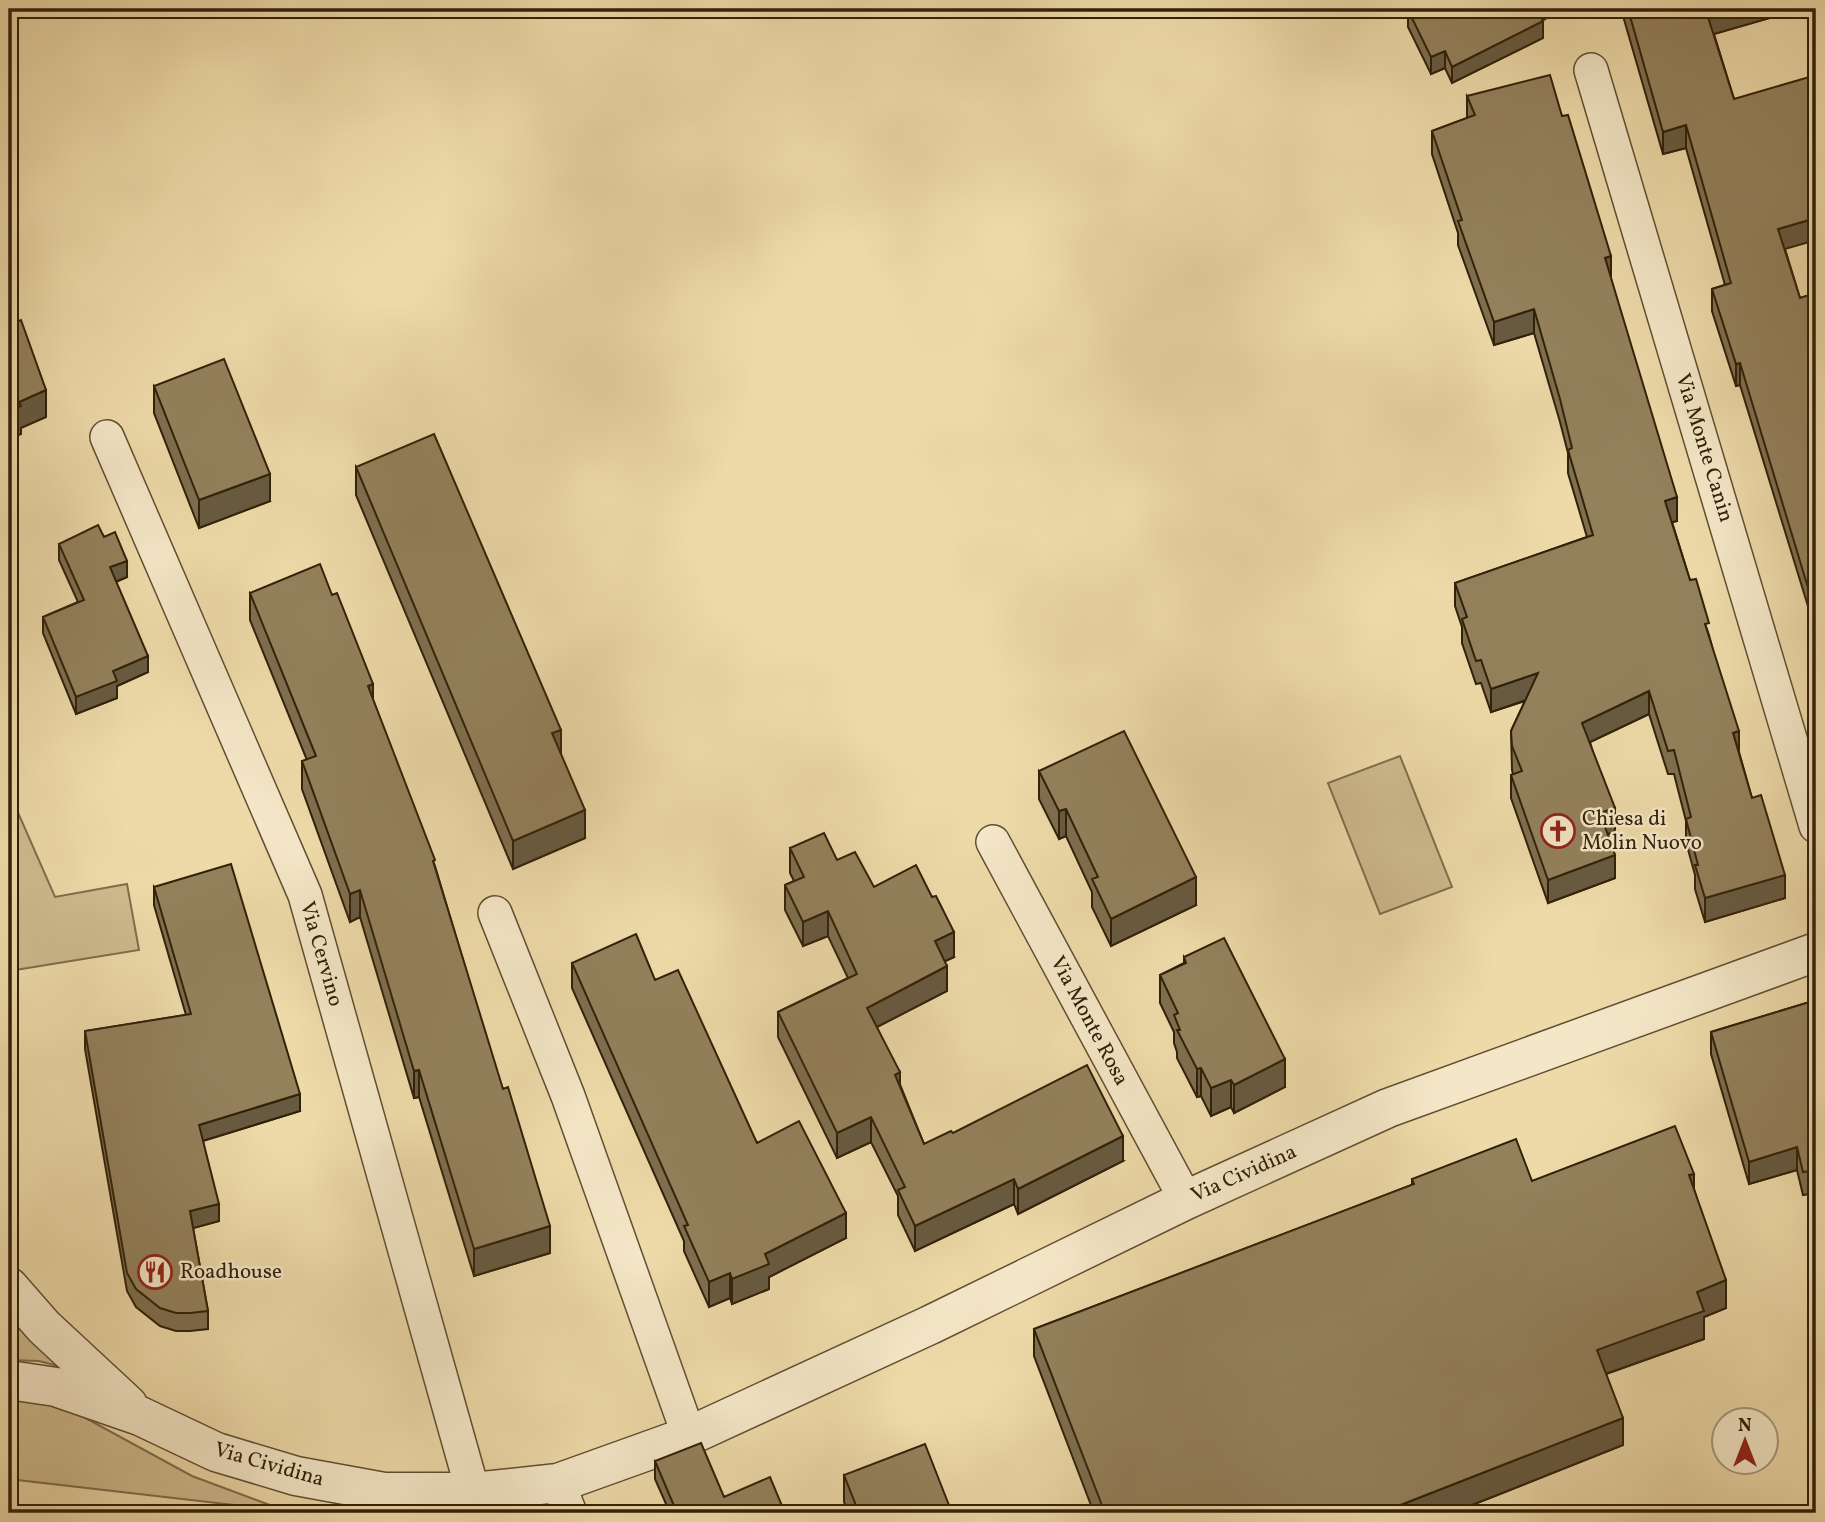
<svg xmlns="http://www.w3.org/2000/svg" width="1825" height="1522" font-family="Vollkorn,serif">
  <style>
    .green { fill: #cebb8e; stroke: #806e4c; stroke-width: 2 }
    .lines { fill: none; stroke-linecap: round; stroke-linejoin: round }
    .minor-casing { stroke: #604f31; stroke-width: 36 }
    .tertiary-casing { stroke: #604f31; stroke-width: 41 }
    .minor { stroke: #f4e7c7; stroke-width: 33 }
    .tertiary { stroke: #f4e7c7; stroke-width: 38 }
    .wall { fill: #7e6f4f; stroke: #312109; stroke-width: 2 }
    .shaded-wall { fill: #675a40; stroke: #312109; stroke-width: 2 }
    .building { fill: #93815c; stroke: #312109; stroke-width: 2 }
    .labels { text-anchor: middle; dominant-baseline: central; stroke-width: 5; stroke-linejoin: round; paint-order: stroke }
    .street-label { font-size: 21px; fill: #312109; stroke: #f4e7c7 }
    .poi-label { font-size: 21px; fill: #312109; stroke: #f4e7c7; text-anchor: start }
  </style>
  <rect width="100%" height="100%" fill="#eedaa9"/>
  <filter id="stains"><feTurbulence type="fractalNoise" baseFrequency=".00286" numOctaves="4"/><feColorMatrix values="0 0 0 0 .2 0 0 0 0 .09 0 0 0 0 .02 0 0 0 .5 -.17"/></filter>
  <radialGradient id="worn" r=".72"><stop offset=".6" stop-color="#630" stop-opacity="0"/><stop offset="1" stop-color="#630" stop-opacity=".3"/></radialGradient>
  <!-- green -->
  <path class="green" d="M1400,756l52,131 -72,27 -52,-131z
    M9,792l46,105 72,-13 12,66 -130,21z
    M19,1318l46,50 -26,-7 -30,-1v-14z
    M17,1397l52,12 123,67 94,35 -277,-32v-81z"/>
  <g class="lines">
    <!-- minor casing -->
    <g class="minor-casing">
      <path id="minor" d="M1591,70l225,756
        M107,437l198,458 168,597
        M993,842l193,358
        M495,913l73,183 121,340
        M558,1483l12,30"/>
    </g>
    <!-- tertiary casing -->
    <g class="tertiary-casing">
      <path id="tertiary" d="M9,1287l35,40 84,78
        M9,1380l47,7 84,29 76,36 80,24 88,16h89l85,-9 131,-47 241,-111 256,-125 202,-92 428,-156"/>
    </g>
    <!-- minor -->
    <use href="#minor" class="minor"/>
    <!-- tertiary -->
    <use href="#tertiary" class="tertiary"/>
  </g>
  <!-- wall -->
  <path class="wall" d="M1550,9v7l-7,4v18l-91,45 -7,-15 -14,6 -23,-47v-17z
    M1621,9h180l-87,25 20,65 51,150 15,49 16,-5v366v-25l-9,-31 -67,-218 -4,1 -24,-75v-22l13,-4 -39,-137 -23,6z
    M1467,96l144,183 66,242 -5,1 18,58 19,55 30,117 13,46 33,100 -80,24 -10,-33v-14l-9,-33v-21l-12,-47h-6l-19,-60 -59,28 25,90 -7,2 7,44 -67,25 -37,-105v-23l2,-1 -1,-4 -1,-39 14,-30 -34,11 -10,-29 -5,1 -14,-41v-16l-7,-21v-23l132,-46 -19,-64v-20l-8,-31 -26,-89 -40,12 -36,-100v-12l-26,-79v-23l35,-13z
    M154,386l116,115 -71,27 -45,-115z
    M356,467l229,371 -72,31 -157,-374z
    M104,537l23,40 -11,5 32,90 -31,14v12l-41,16 -33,-81v-16l35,-15 -19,-42v-16z
    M250,593l123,107 62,166 115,387 -76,23 -55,-179 -5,1 -54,-181 -10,5 -48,-133v-28l5,-1 -57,-140z
    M1039,771l157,134 -85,41 -19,-39v-15l-26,-56 -7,3 -20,-40z
    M790,848l47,12 37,27 80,70 -9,4 2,30 -70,36 47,117 29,-11 170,28 -105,53 -4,-10 -99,47 -17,-36v-19l-27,-54 -34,16 -59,-121v-25l70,-34 -20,-42 -25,10 -18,-36v-25l9,-4 -4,-8z
    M154,887l146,224 -97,30 16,80 -26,7 15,83v18l-18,2h-14l-16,-5 -24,-19 -9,-16 -42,-242v-18l101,-16 -32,-110z
    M1184,957l101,130 -51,26 -3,-6 -20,9 -10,-20 -4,1 -20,-39v-6l-3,-9v-11l-14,-29v-28l24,-12z
    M572,963l83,17 102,163 89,95 -77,39v12l-37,15 -2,-6 -21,9 -25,-56v-10l-112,-253z
    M1816,1000v193l-13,2 -6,-25 -48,14 -38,-130v-22z
    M1412,1179l120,2 162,8 32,119 -22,9v22l-98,35 17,71 -171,68h-358l-60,-157v-27l378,-144z
    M655,1461l69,36 61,16h-115l-15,-34z
    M844,1475l108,38h-103l-5,-11z"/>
  <!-- shaded-wall -->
  <path class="shaded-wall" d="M1537,9h13v7l-13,8z
    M1726,9h75l-94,27v-22z
    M1543,21v17l-91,45v-16z
    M1445,51v17l-14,6v-17z
    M1686,125v23l-23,6v-22z
    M1816,218v22l-38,11v-22z
    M1611,256v23l-6,-21z
    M1534,309v24l-40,12v-23z
    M1740,363v22l-4,1v-22z
    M46,390v27l-25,11v6l-12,5v-28l10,-9z
    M270,474v27l-71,27v-28z
    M1677,497v24l-12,3v-23z
    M127,561v16l-17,7v-17z
    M148,656v16l-31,14v12l-41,16v-17l37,-26z
    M1538,673v23l-47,16v-23z
    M373,684v27l-5,-25z
    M1649,691v23l-67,32v-23z
    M561,730v27l-9,-24z
    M1739,731v23l-6,-21z
    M1615,808v24l-15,4v-23z
    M1066,809v27l-7,3v-28z
    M585,810v28l-72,31v-28z
    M1615,855v23l-67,25v-23z
    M1785,875v23l-80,24v-24z
    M1196,877v28l-85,41v-27z
    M360,890v27l-10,5v-28z
    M828,911v25l-25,10v-24z
    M954,932v25l-19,9v-25z
    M947,966v25l-80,41v-24z
    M1285,1059v28l-51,26v-28z
    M1201,1068v28l-4,1v-28z
    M419,1070v27l-5,1v-27z
    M900,1072v25l-5,-22z
    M1231,1080v27l-20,9v-28z
    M300,1094v17l-101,31v-17z
    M871,1117v25l-34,16v-25z
    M1123,1136v25l-105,53v-25z
    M1797,1147v23l-48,14v-22z
    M1694,1174v28l-5,-27z
    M1014,1179v25l-99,47v-25z
    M219,1204v17l-29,8v-18z
    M846,1213v25l-77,39v12l-37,15v-25l33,-25z
    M550,1226v27l-76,23v-27z
    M730,1273v25l-21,9v-25z
    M1726,1280v28l-22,9v22l-107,38v-27l100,-58z
    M1623,1418v27l-171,68h-72z"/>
  <!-- building -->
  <path class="building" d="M1410,9h127l6,12 -91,46 -7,-16 -14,6 -23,-47z
    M1628,9h98l-19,5 27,85 82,-24v143l-38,11 22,69 16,-5v321l-76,-251 -4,1 -24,-75 19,-6 -45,-158 -23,7z
    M1550,75l12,41 6,-1 43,141 -6,2 72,239 -12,4 25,79 6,-1 13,44 -4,1 34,107 -6,2 19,65 9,-3 24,80 -80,23 -10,-33h3l-12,-46 5,-2 -17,-67 -6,1 -19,-60 -67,32 33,85 -15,5 15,42 -67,25 -37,-105 11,-4 -10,-25 -1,-15 27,-58 -47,16 -10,-29 -5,1 -14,-42 5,-2 -12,-34 138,-48 -25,-85 4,-2 -12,-49 -26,-90 -40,13 -36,-101 4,-1 -30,-89 43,-16 -8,-19z
    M21,320l25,70 -27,12 2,4 -12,5v-86z
    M224,359l46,115 -71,26 -45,-114z
    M434,434l127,296 -9,3 33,77 -72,31 -157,-374z
    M98,525l6,12 11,-5 12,29 -17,6 38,89 -35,15 4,10 -41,16 -33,-80 41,-17 -25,-56z
    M320,564l12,31 5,-2 36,91 -5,2 67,174 -2,1 70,228 5,-2 42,139 -76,23 -55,-179 -5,1 -54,-181 -10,4 -48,-133 14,-5 -66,-163z
    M1124,731l72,146 -85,42 -19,-40 6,-2 -32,-68 -7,2 -20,-40z
    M824,833l13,27 18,-8 19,35 42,-22 16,32 4,-1 18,36 -19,9 12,25 -80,42 33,64 -5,3 29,69 27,-13 2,2 134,-68 36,71 -105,53 -4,-10 -99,47 -17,-36 7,-3 -34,-70 -34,16 -59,-121 79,-38 -29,-63 -25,11 -18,-37 19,-8 -14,-29z
    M231,864l69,230 -101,31 20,79 -29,7 18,100 -18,2h-14l-16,-5 -24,-19 -9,-16 -42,-242 106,-17 -37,-127z
    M636,934l19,46 23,-10 79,173 42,-22 47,92 -81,41 4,10 -37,15 -2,-6 -21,9 -25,-56 4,-1 -116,-262z
    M1224,938l61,121 -51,26 -3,-5 -20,8 -10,-20 -4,1 -20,-39h3l-6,-15 4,-2 -18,-38 26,-12 -2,-6z
    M1816,1000v170l-13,2 -6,-25 -48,15 -38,-130z
    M1675,1126l19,48 -5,1 37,105 -29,12 7,19 -107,39 26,68 -243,95h-275l-71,-184 380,-145 -2,-5 104,-40 16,42z
    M701,1443l23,54 46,-20 15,36h-108l-22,-52z
    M925,1444l27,69h-93l-15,-38z"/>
  <!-- icons -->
  <defs>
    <g id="church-ring" transform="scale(1.75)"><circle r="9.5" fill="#f4e7c7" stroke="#8f2418" stroke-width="1.5"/><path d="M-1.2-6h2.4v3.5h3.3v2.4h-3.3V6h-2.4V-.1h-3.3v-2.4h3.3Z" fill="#8f2418"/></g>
    <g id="restaurant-ring" transform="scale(1.75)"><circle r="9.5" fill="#f4e7c7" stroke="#8f2418" stroke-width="1.5"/><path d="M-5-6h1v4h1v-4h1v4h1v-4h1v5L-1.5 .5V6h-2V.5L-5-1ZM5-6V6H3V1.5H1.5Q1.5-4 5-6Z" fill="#8f2418"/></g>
  </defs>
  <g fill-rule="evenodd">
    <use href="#church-ring" x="1558" y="831"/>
    <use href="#restaurant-ring" x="155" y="1272"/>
  </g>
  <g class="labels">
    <!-- street labels -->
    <g class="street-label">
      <text transform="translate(1704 448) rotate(73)">Via Monte Canin</text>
      <text transform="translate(321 954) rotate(74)">Via Cervino</text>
      <text transform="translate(1089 1021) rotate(62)">Via Monte Rosa</text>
      <text transform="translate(1244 1174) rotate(-24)">Via Cividina</text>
      <text transform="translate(269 1465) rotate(16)">Via Cividina</text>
    </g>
    <!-- poi labels -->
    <g class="poi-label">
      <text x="1582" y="819">Chiesa di<tspan x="1582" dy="24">Molin Nuovo</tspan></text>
      <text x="180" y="1272">Roadhouse</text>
    </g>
  </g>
  <!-- margin -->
  <rect width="1825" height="1522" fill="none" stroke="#eedaa9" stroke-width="35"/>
  <rect x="10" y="10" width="1804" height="1501" fill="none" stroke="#312109" stroke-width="3.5"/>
  <rect x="18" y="18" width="1790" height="1487" fill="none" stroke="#312109" stroke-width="2"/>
  <!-- north arrow -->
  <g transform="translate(1745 1441)"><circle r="33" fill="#f4e7c7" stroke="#a6987b" stroke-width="2"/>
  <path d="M0-5L12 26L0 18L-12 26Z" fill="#8f2418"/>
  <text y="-10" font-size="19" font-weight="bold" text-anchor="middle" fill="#312109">N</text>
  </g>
  <rect width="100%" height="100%" filter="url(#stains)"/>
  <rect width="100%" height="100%" fill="url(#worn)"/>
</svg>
